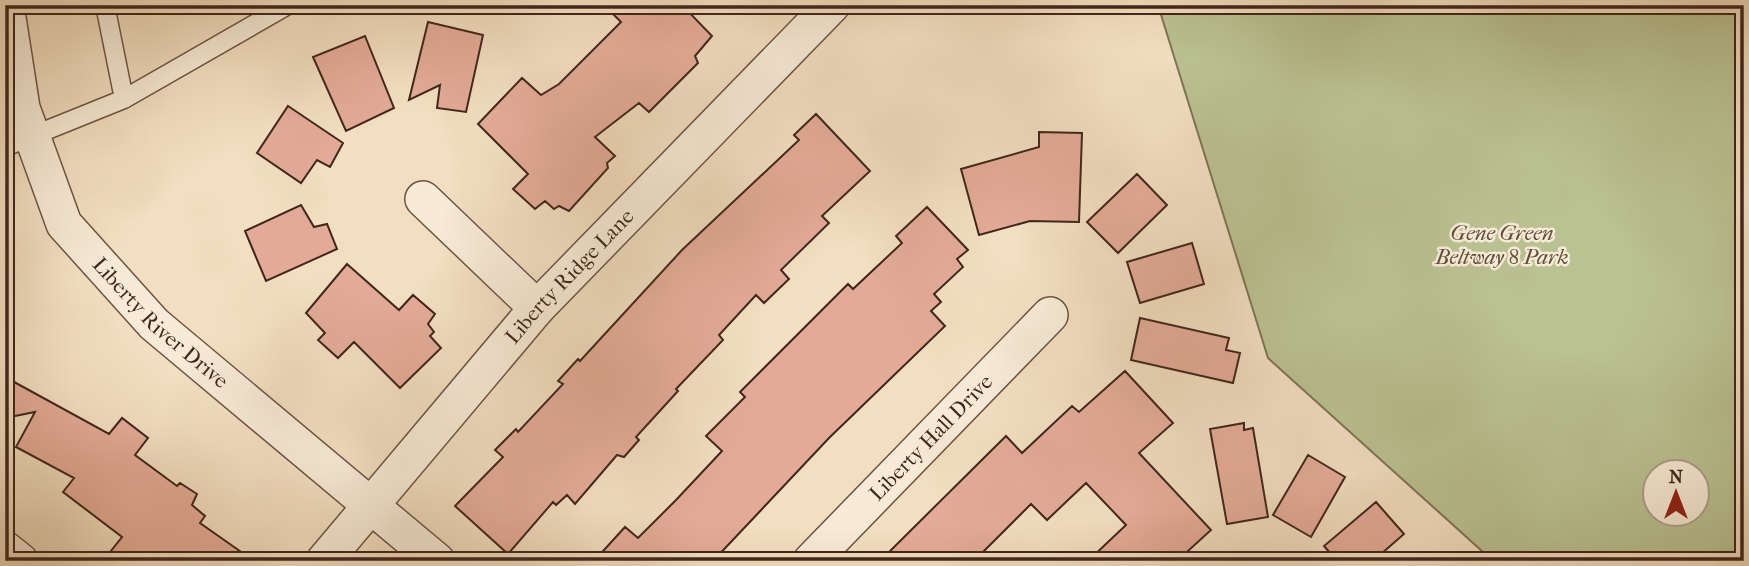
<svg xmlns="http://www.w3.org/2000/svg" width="1749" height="566" font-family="'IM FELL French Canon',serif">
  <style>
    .green { fill: #bac192; stroke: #7e7457; stroke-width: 2; fill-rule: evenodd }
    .building { fill: #e3ab97; stroke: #41261c; stroke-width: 2 }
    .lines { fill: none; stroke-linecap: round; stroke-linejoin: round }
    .lane-casing { stroke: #6d5445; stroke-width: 21 }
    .street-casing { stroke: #6d5445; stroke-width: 38 }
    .lane { stroke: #f7ead6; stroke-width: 18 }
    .street { stroke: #f7ead6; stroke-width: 35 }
    .labels { text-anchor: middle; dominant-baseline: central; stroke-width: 5; stroke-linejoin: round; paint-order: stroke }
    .park-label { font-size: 21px; font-style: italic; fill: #5f4d3a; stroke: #f7ead6 }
    .street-label { font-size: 21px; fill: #41261c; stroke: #f7ead6 }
  </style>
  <rect width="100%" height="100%" fill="#f2dec0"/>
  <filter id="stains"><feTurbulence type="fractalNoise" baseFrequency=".00286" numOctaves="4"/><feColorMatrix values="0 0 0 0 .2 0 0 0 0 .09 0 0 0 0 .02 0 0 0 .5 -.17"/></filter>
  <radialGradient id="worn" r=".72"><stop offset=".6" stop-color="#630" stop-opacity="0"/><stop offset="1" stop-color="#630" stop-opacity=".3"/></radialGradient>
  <!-- green -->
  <path class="green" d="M1158,5h586v556h-251l-225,-203zM1654,472h42v42h-42z"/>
  <!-- building -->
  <path class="building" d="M604,5h78l30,31 -17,20 3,7 -49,49 -10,-9 -44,34 20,19 -8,7 1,5 -39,43 -10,-5 -5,3 -9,-8 -10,8 -22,-20 15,-15 -50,-50 44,-46 19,17 18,-11 62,-62z
    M428,22l55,13 -17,77 -29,-4 3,-23 -31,15z
    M365,36l29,72 -48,23 -33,-74z
    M288,106l55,37 -13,24 -13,-7 -16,23 -44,-30z
    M816,114l54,57 -48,45 7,7 -48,47 8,9 -25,24 -8,-8 -37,40 4,5 -47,49 2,2 -42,46 3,3 -15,17 -7,-2 -42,49 -8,-9 -11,10 -3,-3 -45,52 -53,-48 48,-49 -8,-7 21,-21 2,3 45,-48 -5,-3 20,-22 2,2 102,-111 117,-110 -5,-5z
    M1039,132l43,1 -3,89 -49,-1 -51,14 -18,-66 78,-22z
    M1137,174l30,31 -49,48 -31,-31z
    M301,205l13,22 13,-3 10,25 -71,32 -21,-50z
    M927,207l41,43 -11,9 6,8 -29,27 7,8 -10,9 14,15 -116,112 -116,123h-119l31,-34 13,11 38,-38 46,-49 -16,-15 39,-39 -5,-5 108,-108 5,5 49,-46 -6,-7z
    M1192,243l12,41 -64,19 -13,-41z
    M347,264l52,46 14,-15 22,19 -7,10 6,8 -4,4 11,12 -41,40 -46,-46 -16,16 -20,-18 7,-7 -19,-20z
    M1140,318l89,20 -3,12 14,3 -7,30 -102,-23z
    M1125,371l48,52 -34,30 72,77 -34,31h-89l38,-36 -40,-42 -39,37 -16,-16 -57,57h-94l126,-125 16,17 50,-47 7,6z
    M5,377l104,57 13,-16 26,20 -13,17 42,31 3,-3 17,11 -5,11 13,11 -5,7 54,38h-151l19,-24 -59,-45 11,-14 -58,-31 19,-35 -30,6z
    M1244,423v7l9,-2 15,89 -41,7 -17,-95z
    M1308,455l37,22 -34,60 -38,-22z
    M1376,502l28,32 -31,27h-36l-13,-15z"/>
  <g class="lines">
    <!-- lane casing -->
    <g class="lane-casing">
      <path id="lane" d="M105,5l19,94
        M5,147l119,-48 164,-94"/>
    </g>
    <!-- street casing -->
    <g class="street-casing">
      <g id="street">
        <path id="s1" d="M6,5l16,103 42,116 90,100 283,237"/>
        <path d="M423,199l114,109"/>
        <path d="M5,549l15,12"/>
        <path id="s2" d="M324,561l213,-253 295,-303"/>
        <path id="s3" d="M811,561l239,-246"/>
      </g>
    </g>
    <!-- lane -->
    <use href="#lane" class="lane"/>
    <!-- street -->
    <use href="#street" class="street"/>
  </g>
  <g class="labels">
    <!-- park labels -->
    <g class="park-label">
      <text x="1502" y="233">Gene Green<tspan x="1502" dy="24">Beltway 8 Park</tspan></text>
    </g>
    <!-- street labels -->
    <g class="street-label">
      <text stroke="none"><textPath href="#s2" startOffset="376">Liberty Ridge Lane</textPath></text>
      <text stroke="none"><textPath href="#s1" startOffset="366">Liberty River Drive</textPath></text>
      <text stroke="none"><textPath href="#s3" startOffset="172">Liberty Hall Drive</textPath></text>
    </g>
  </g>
  <!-- margin -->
  <rect width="1749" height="566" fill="none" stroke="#f2dec0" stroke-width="28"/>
  <rect x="7" y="7" width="1735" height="552" fill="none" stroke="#41261c" stroke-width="3.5"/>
  <rect x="14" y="14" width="1721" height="538" fill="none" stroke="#41261c" stroke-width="2"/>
  <!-- north arrow -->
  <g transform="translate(1676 493)"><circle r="33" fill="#f7ead6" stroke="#ae9c8c" stroke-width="2"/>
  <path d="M0-5L12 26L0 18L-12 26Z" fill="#8f2418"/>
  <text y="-10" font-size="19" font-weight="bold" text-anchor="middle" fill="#41261c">N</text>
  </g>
  <rect width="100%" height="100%" filter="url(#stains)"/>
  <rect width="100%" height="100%" fill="url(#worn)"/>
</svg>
